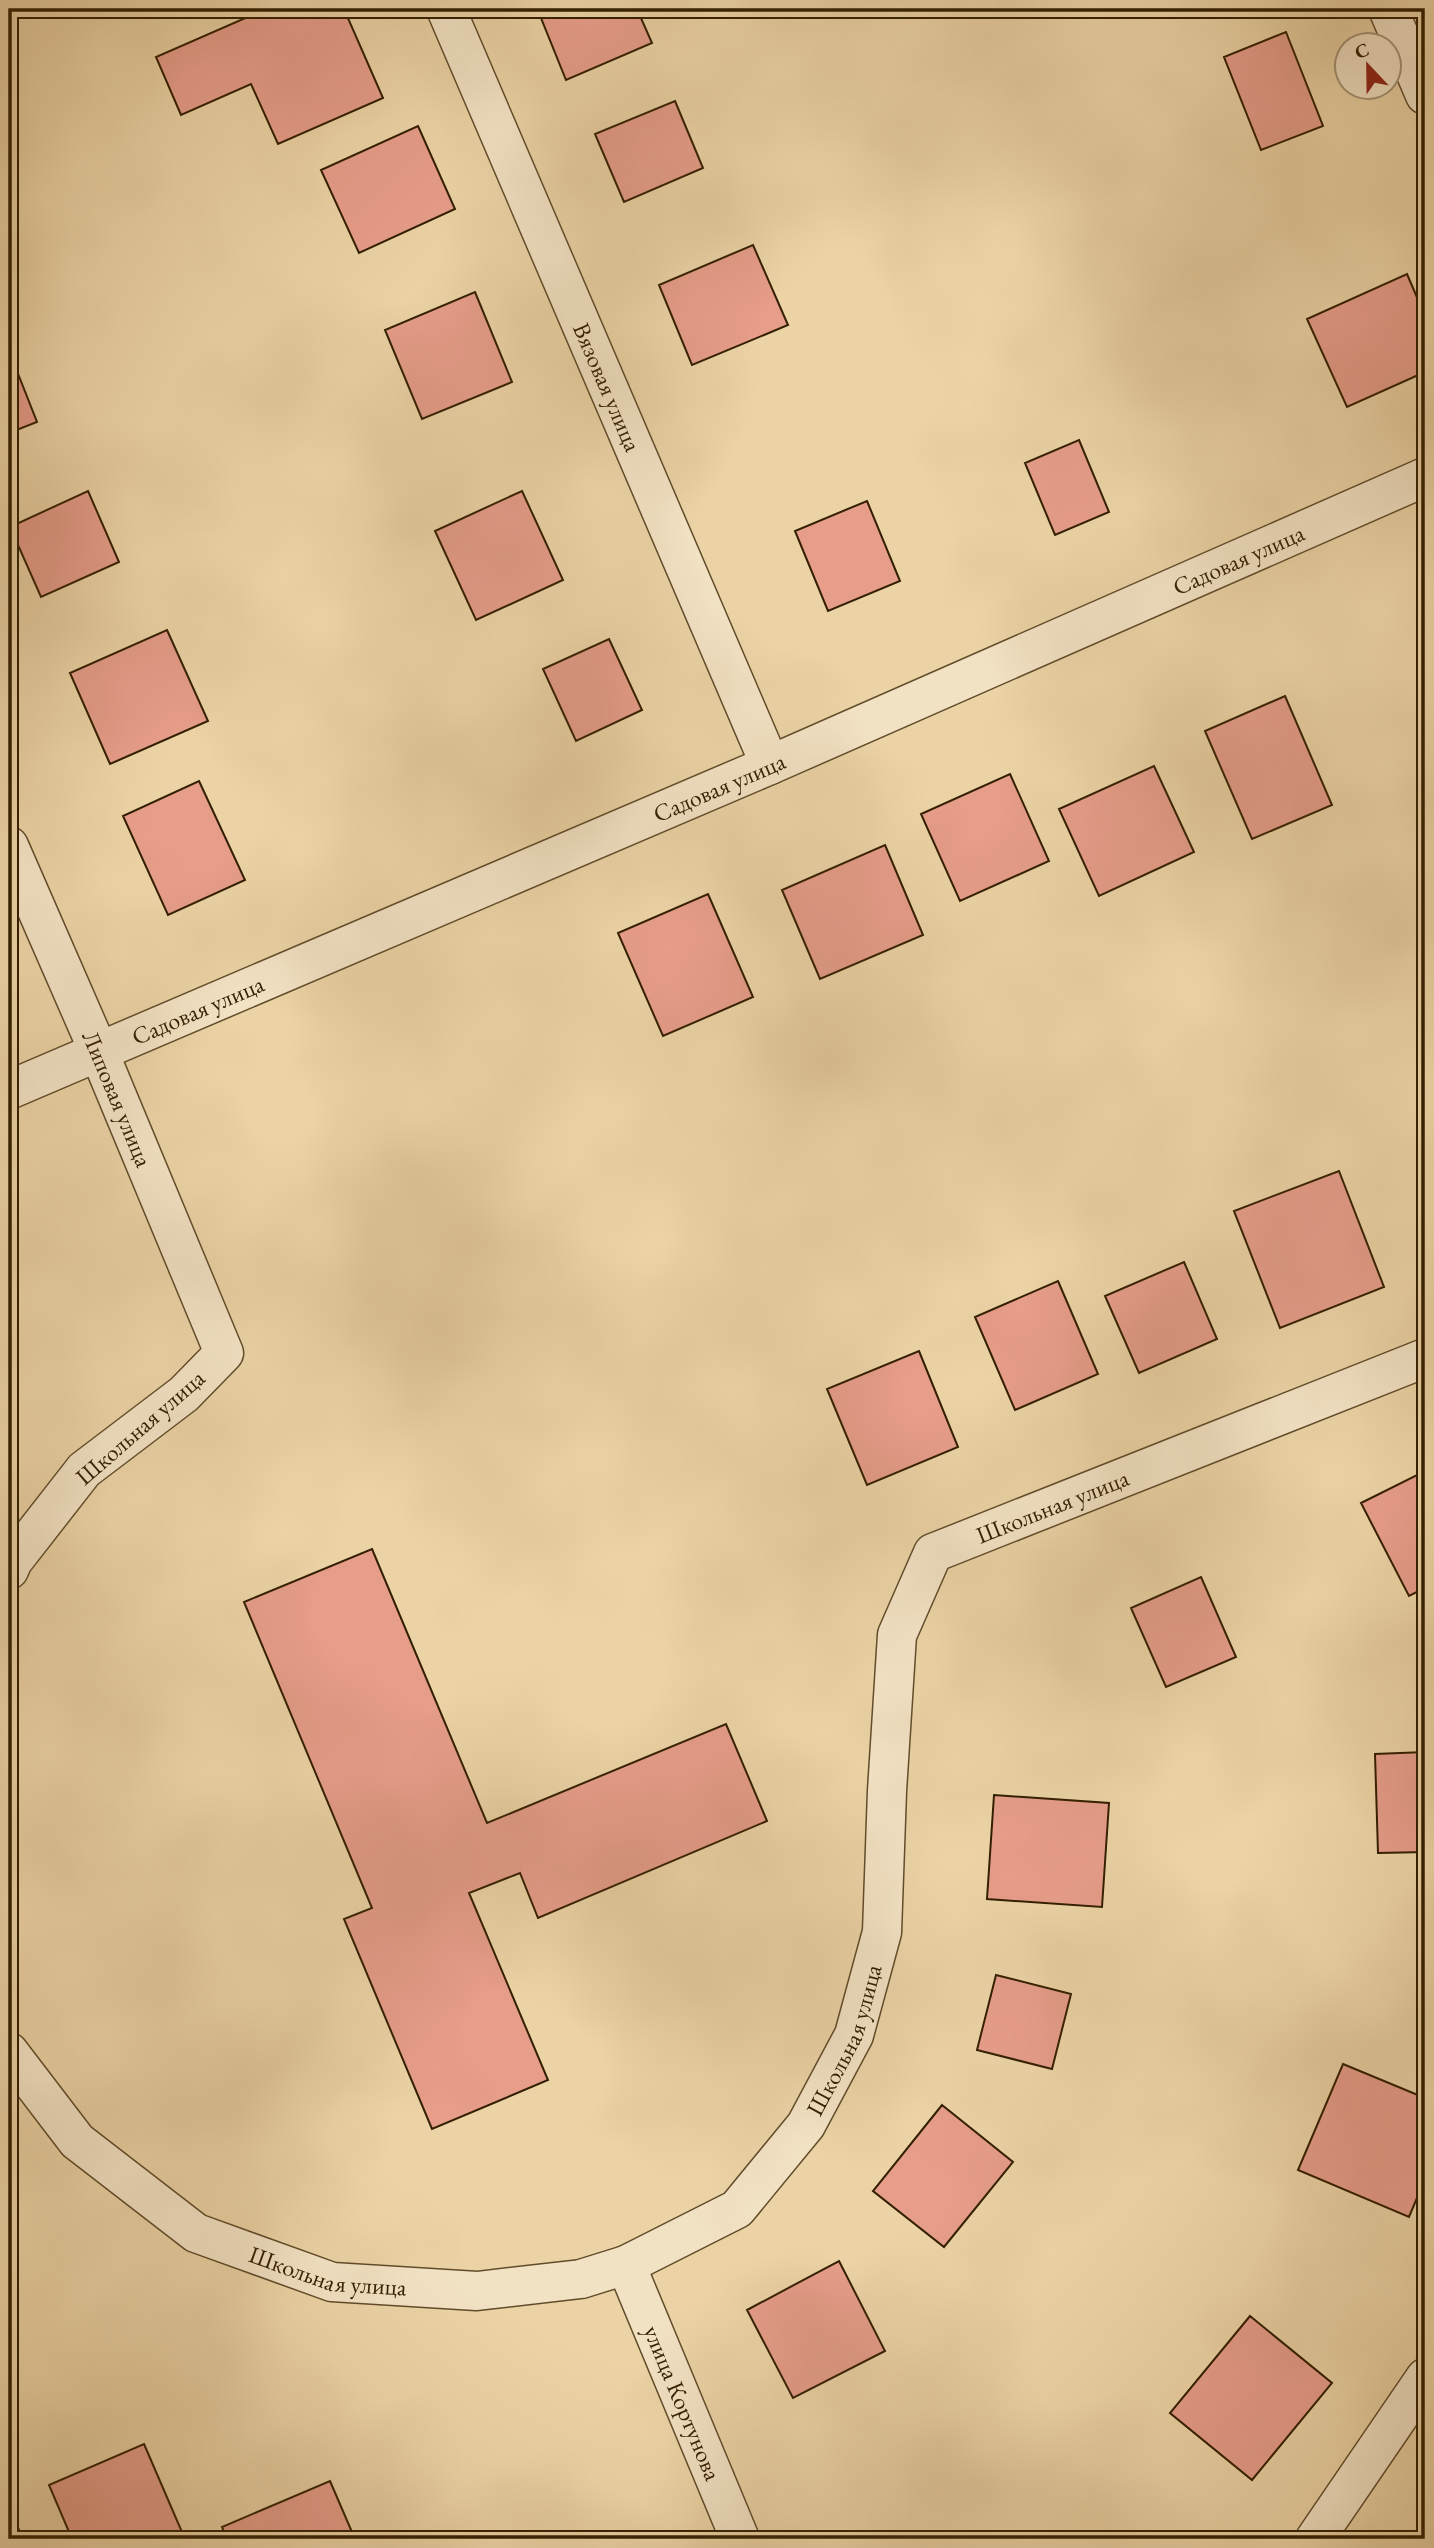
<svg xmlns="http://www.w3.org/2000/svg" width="1434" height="2548" font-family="'EB Garamond',serif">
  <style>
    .building { fill: #e69d8a; stroke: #331f01; stroke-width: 2 }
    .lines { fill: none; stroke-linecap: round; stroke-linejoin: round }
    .minor-casing { stroke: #614c2a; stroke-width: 41 }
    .minor { stroke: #f2e2c4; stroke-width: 38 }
    .labels { text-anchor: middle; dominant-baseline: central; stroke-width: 7; stroke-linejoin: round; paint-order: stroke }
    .street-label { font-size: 24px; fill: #331f01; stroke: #f2e2c4 }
  </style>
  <rect width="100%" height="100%" fill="#ebd3a5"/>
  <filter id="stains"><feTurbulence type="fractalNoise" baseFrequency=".00286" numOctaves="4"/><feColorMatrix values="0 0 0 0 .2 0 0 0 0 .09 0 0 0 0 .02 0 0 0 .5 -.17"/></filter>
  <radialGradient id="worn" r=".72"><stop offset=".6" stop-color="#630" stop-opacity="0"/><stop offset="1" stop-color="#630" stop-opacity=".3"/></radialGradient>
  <!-- building -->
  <path class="building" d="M266,9h78l39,89 -105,46 -27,-60 -70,31 -25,-58z
    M550,9h87l15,34 -86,37 -27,-67z
    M1286,32l37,94 -62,24 -37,-93z
    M675,101l28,67 -79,34 -29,-68z
    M418,126l37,83 -96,44 -38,-83z
    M753,245l35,80 -96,40 -33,-80z
    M1407,274l18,42v56l-78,35 -40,-88z
    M475,292l37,90 -90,37 -37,-89z
    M13,361l24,61 -28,11v-71z
    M1079,440l30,72 -54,23 -30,-72z
    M88,491l31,71 -78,35 -31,-70z
    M522,491l41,89 -87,40 -41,-89z
    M867,501l33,80 -72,30 -33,-80z
    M167,630l41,91 -98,43 -40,-91z
    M609,639l33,71 -66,31 -33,-72z
    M1285,696l47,109 -80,34 -47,-108z
    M1154,766l40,86 -95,44 -40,-87z
    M1010,774l39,87 -89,40 -39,-87z
    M199,781l46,99 -77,35 -45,-99z
    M885,845l38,90 -103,44 -38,-89z
    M708,894l45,103 -90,39 -45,-103z
    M1339,1171l45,116 -104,41 -46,-117z
    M1184,1262l33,77 -78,34 -34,-77z
    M1058,1281l40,93 -83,36 -40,-93z
    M919,1351l39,96 -91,38 -40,-96z
    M1425,1471v117l-16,8 -48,-93z
    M372,1549l115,274 239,-99 41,97 -229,97 -18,-45 -51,20 79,187 -116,49 -88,-210 28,-11 -128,-306z
    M1201,1577l35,80 -70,30 -35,-79z
    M1425,1752v100l-47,1 -3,-99z
    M994,1795l115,8 -7,104 -115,-8z
    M996,1975l75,19 -19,75 -75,-19z
    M1343,2064l82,34v81l-16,38 -111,-47z
    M942,2105l71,57 -69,85 -71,-56z
    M839,2261l46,90 -92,47 -46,-88z
    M1250,2316l82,67 -80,97 -82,-67z
    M144,2444l41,95h-113l-23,-54z
    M330,2481l25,58h-128l-5,-12z
    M9,2507l14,32h-14z"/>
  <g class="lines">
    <!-- minor casing -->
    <g class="minor-casing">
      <g id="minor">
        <path id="s1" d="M446,9l324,756"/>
        <path d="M1388,9l37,86"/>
        <path id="s2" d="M9,846l89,204 126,303 -40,41 -100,76 -71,91 -4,9"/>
        <path id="s3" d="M9,1090l761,-325 655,-288"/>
        <path id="s4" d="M9,2052l68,89 119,92 136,49 145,9 104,-12 45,-14 111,-56 69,-84 48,-90 28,-103 5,-141 10,-156 36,-82 492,-195"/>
        <path id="s5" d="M626,2265l114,274"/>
        <path d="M1315,2539l110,-161"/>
      </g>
    </g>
    <!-- minor -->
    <use href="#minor" class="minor"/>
  </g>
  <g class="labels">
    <!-- street labels -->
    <g class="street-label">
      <text stroke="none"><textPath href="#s1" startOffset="411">Вязовая улица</textPath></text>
      <text stroke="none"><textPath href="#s3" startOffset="1339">Садовая улица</textPath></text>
      <text stroke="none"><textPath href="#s3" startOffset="772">Садовая улица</textPath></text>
      <text stroke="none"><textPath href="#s3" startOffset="205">Садовая улица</textPath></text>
      <text stroke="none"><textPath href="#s2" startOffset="275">Липовая улица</textPath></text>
      <text transform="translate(140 1427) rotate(-41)">Школьная улица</text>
      <text stroke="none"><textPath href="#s4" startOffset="1661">Школьная улица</textPath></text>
      <text stroke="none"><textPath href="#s4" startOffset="1031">Школьная улица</textPath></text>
      <text stroke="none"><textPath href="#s4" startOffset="401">Школьная улица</textPath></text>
      <text stroke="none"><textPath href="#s5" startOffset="149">улица Кортунова</textPath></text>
    </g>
  </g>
  <!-- margin -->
  <rect width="1434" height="2548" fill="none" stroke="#ebd3a5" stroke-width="35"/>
  <rect x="10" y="10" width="1413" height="2527" fill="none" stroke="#331f01" stroke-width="3.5"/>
  <rect x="18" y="18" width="1399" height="2513" fill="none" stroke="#331f01" stroke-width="2"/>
  <!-- north arrow -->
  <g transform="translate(1368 66) rotate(338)"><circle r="33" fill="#f2e2c4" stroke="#a69476" stroke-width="2"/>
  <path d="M0-5L12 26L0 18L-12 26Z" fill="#8f2418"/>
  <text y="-10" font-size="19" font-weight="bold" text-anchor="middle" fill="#331f01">С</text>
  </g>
  <rect width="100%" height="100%" filter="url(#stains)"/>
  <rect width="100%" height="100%" fill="url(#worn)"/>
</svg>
